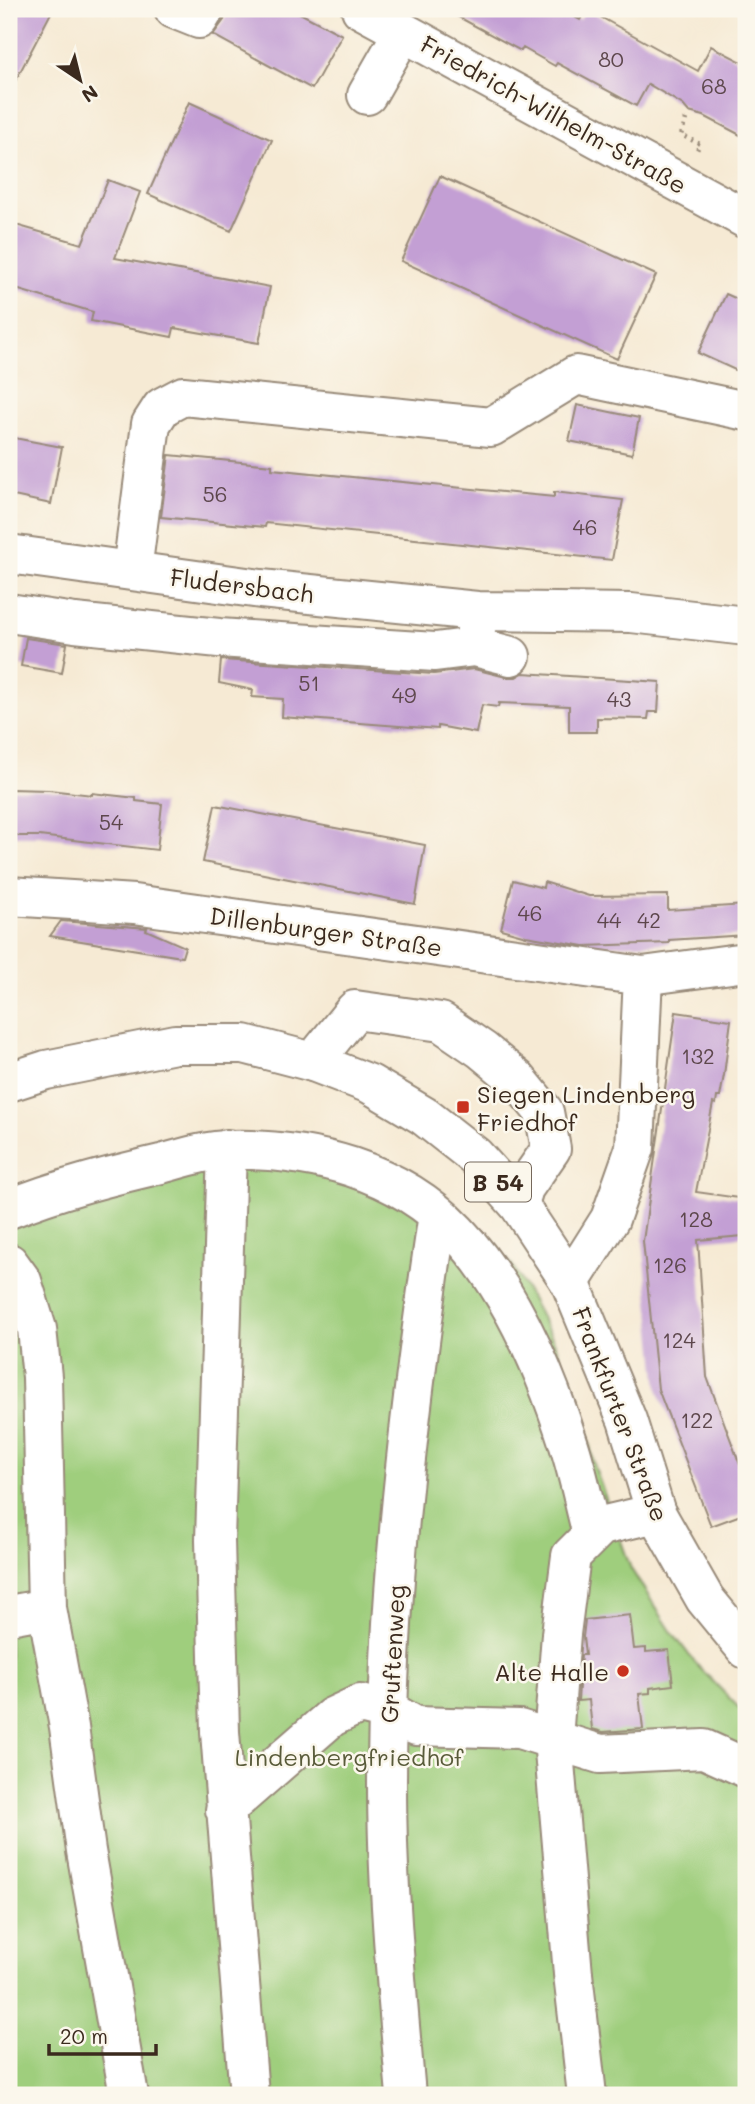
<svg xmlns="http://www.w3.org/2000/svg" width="755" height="2104" font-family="Mali,sans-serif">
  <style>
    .green { fill: #9fce7d; stroke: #6d7c4e; stroke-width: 2 }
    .building { fill: #c39fd4 }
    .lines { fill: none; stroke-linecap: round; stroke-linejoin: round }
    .minor-casing { stroke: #988a79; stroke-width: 42 }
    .major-casing { stroke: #988a79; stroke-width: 42 }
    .path { stroke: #988a79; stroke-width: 4.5; stroke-dasharray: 2 5; stroke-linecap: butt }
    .minor { stroke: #fff; stroke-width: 38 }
    .major { stroke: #fff; stroke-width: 38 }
    .poi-dot { fill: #c8321e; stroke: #fbf7ec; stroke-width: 2.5 }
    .labels { text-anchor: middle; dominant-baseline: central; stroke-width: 5; stroke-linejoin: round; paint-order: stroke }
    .number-label { font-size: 21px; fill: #5d474c }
    .shield { fill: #fbf7ec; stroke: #75685c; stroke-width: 2 }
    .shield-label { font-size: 23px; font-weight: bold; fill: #3b2a1e }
    .street-label { font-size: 24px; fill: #3b2a1e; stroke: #fbf7ec }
    .poi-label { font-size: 24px; fill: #3b2a1e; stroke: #fbf7ec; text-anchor: start }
    .park-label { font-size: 24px; fill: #595b3a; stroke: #fbf7ec }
  </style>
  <rect width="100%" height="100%" fill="#fbf7ec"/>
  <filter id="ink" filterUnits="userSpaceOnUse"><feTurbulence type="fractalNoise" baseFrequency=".0143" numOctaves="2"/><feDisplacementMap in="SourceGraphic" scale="14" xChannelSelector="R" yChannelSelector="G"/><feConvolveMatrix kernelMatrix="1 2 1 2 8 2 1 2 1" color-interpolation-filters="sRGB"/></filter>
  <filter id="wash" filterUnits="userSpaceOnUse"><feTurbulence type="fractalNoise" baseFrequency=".00686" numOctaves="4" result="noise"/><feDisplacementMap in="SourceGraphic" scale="28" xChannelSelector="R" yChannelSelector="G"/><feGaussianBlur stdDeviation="1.57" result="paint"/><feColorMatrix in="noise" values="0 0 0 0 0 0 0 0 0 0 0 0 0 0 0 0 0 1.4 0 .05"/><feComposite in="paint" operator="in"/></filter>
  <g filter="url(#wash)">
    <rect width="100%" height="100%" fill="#f6ead4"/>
    <!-- green -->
    <path class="green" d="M240,1139l207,63 65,62 41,75 27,65 15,64 36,101 40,62 25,33 50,51v380h-737v-899z"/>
    <g id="blocks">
      <!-- building -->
      <path class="building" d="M9,9h44l-44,84z
        M227,9h65l50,26 -30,54 -99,-54 11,-15z
        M444,9h116l20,11 6,-11 112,62 13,-25 35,18v74l-42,-22 -15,-4 -6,-7 -35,-21 -12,22 -79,-43 -2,3 -32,-18 -2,3z
        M189,102l83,38 -41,91 -83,-37z
        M440,176l216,99 -39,84 -216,-98z
        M108,180l32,12 -25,66 155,29 -11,56 -85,-15 -2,9 -81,-16 2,-9 -84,-25v-64l73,21z
        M726,294l20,9v72l-48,-22z
        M577,405l62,13 -7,36 -63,-13z
        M9,437l53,10 -11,57 -42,-9z
        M169,455l103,10v4l282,28v-5l69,8 -11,60 -346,-37 -1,4 -104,-10z
        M26,638l41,6 -5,29 -41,-7z
        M221,660l213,14 40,-5 32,8h10l7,-4 137,9 -2,30h-9l-1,7 -51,-1v14h-28v-26l-70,-3 -1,4 -16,-2 -6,28 -38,-7v3l-156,-12 1,-18 -31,-2 1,-7 -34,-7z
        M9,789l40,1 43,5v-2l44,5v3l26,3 -5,46 -118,-14h-30z
        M215,805l210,40 -10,59 -212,-42z
        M513,880l30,8 1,-6 45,14 79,-1v15l78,-5v30l-77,5v3l-85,3 -58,-10 -25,-7z
        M61,921l86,7 -1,2 39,17 -3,10 -132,-21z
        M676,1012l55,8 -7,55 -4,22h-3l-1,7 -3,-1 -17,89 50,7 -3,37 -45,4 9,137 39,104v32l-35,13 -53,-137 -15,-148z
        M630,1615l4,34 12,-1v4l23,-2 4,35 -23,3v5l-11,1 4,35 -40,3 -11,-3 -3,-29 -11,1 3,-46h4l-2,-18 2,-17z"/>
    </g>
  </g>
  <g filter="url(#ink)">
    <use href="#blocks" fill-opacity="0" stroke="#988a79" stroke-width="2"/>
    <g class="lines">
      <!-- minor casing -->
      <g class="minor-casing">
        <path id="minor" d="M174,9l25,10 6,-10
          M361,9l385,210
          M367,95l36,-63
          M9,554l252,35 216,22 154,2 115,13
          M132,571l19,-147 11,-17 21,-11 308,31 85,-52 170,36
          M9,613l66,10 144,15 216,14 40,-5 2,-36
          M475,647l36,9
          M9,896l125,8 509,72 103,-14
          M313,1062l42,-52 86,12 41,28 35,29 27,33 7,37 -27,39 -5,17
          M227,1149l-12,391 5,192 29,363
          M9,1209c49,-20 101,-33 152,-45 22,-6 46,-14 68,-14 82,-2 169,20 228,82 52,55 88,138 111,210 10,30 16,62 24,92
          M9,1263l13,18 15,48 5,48 5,231 22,119 17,124 43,244
          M570,1282l40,-63 25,-71 8,-172
          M9,1615l38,-7
          M225,1810l107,-93 28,-13 29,7 27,15 103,3 81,25 104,-5 42,19
          M406,2095c-9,-103 -19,-207 -19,-312 0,-190 23,-381 51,-569
          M587,2095l-14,-121 -20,-235 8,-105 10,-78 30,-30 55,-13"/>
      </g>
      <!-- major casing -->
      <g class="major-casing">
        <path id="major" d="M9,1082l37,-12 129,-26h69l69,18 57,22 54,32 51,40 44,49 51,77 57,138 29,93 49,86 41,50"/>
      </g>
      <!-- path -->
      <path class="path" d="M686,119l-5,16 19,9 -3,6"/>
      <!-- minor -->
      <use href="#minor" class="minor"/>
      <!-- major -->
      <use href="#major" class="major"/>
    </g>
  </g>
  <!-- markers -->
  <g class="poi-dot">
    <rect x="456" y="1100" width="14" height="14" rx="3.5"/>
    <circle cx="623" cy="1671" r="7"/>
  </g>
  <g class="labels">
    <!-- number labels -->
    <g class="number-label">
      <text x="611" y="58">80</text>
      <text x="714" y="85">68</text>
      <text x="215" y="493">56</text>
      <text x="585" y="526">46</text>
      <text x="309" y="682">51</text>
      <text x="404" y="694">49</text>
      <text x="619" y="698">43</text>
      <text x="111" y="821">54</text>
      <text x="530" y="912">46</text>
      <text x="609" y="919">44</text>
      <text x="649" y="919">42</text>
      <text x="698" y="1055">132</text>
      <text x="696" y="1218">128</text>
      <text x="670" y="1264">126</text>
      <text x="679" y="1339">124</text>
      <text x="697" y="1419">122</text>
    </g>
    <!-- shield labels -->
    <rect class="shield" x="465" y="1162.5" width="66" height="39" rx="5"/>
    <g class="shield-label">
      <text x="498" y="1182">B 54</text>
    </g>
    <!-- street labels -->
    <g class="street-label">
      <text transform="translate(554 114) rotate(29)">Friedrich-Wilhelm-Straße</text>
      <text transform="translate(242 585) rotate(7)">Fludersbach</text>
      <text transform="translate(326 931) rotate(8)">Dillenburger Straße</text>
      <text transform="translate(621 1414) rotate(69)">Frankfurter Straße</text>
      <text transform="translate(392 1654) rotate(-87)">Gruftenweg</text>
    </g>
    <!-- poi labels -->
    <g class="poi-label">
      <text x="477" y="1093">Siegen Lindenberg<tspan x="477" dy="28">Friedhof</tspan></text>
      <text x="609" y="1671" text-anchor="end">Alte Halle</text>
    </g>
    <!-- park labels -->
    <g class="park-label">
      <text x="349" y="1756">Lindenbergfriedhof</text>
    </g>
  </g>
  <!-- margin -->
  <rect width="755" height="2104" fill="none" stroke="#fbf7ec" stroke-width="35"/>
  <!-- north arrow -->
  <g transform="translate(80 80) rotate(145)" stroke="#fbf7ec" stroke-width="5" paint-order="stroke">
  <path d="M0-5L12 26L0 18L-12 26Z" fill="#3b2a1e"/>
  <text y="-10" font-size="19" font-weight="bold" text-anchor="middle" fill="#3b2a1e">N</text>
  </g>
  <!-- scale -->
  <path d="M49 2044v10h107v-10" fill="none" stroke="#3b2a1e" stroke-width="3.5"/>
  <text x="60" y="2044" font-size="21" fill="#3b2a1e" stroke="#fbf7ec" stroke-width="5" paint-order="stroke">20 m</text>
</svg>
